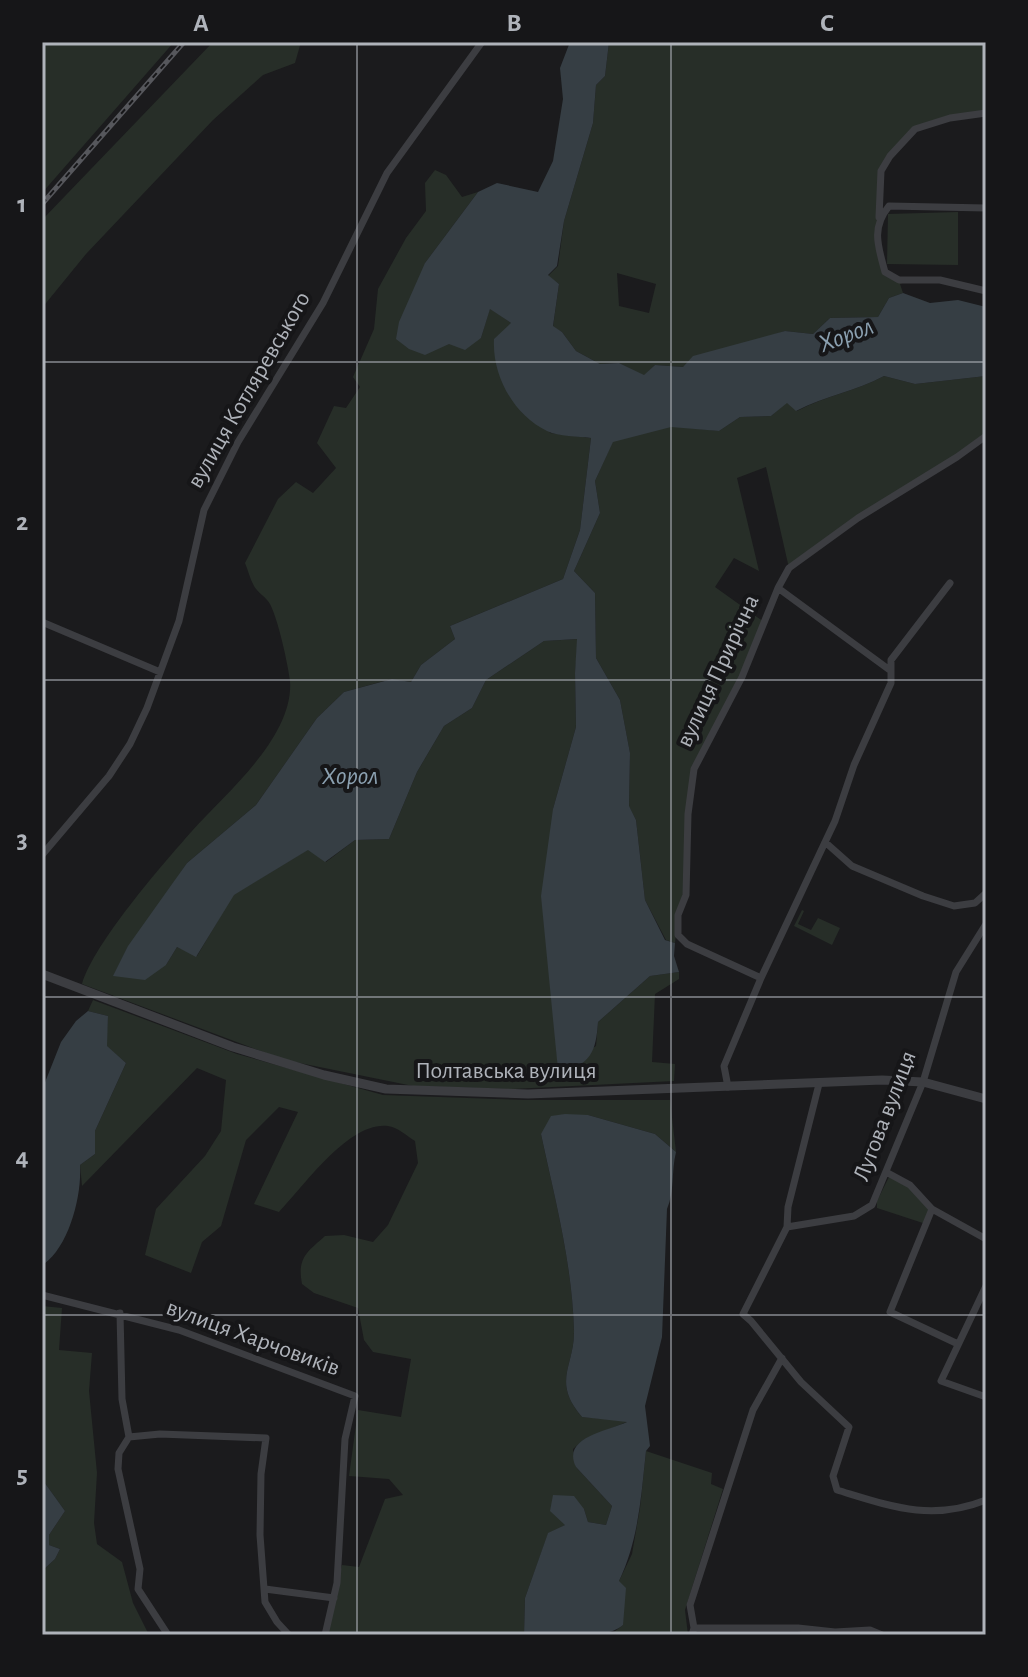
<svg xmlns="http://www.w3.org/2000/svg" width="1028" height="1677" font-family="'Alegreya Sans',sans-serif">
  <style>
    .green { fill: #272e28; fill-rule: evenodd }
    .water { fill: #363e44 }
    .lines { fill: none; stroke-linecap: round; stroke-linejoin: round }
    .minor { stroke: #3c3d41; stroke-width: 7 }
    .tertiary { stroke: #3c3d41; stroke-width: 9 }
    .rail-casing { stroke: #56575c; stroke-width: 5 }
    .rail { stroke: #161618; stroke-width: 2; stroke-dasharray: 6; stroke-linecap: butt }
    .grid { fill: none; stroke: #afb3ba; stroke-width: 2; stroke-opacity: 0.55 }
    .labels { text-anchor: middle; dominant-baseline: central; stroke-width: 8; stroke-linejoin: round; paint-order: stroke }
    .street-label { font-size: 24px; fill: #afb3ba; stroke: #161618 }
    .water-label { font-size: 26px; font-style: italic; fill: #8ba0b0; stroke: #161618 }
    .neatline { fill: none; stroke: #afb3ba; stroke-width: 3 }
    .grid-label { font-size: 26px; text-anchor: middle; font-weight: bold; fill: #afb3ba }
  </style>
  <rect width="100%" height="100%" fill="#1b1b1d"/>
  <!-- green -->
  <path class="green" d="M42,42h132l-132,151z
    M213,42h88l-6,21 -32,12 -50,45 -127,134 -44,54v-88z
    M609,42h377v71l-71,16 -34,42 -3,73 7,28 25,8 -10,4 3,9 -14,5 -11,19 -48,1 -17,16 -28,-3 -102,36 -28,-2 -11,11 -25,-13 -19,1 -24,-13 -14,-19 -9,-5 6,-43 -11,-8 10,-10 6,-45 29,-98 3,-38 9,-9zM617,273l39,11 -7,29 -30,-7z
    M435,170l11,5 16,22 16,-5 -53,71 24,81 32,-6 9,-30 21,15 39,110 41,5 -11,92 -17,49 -113,47 5,13 -34,26 -10,17 -20,-3 -47,13 -27,26 -61,87 -69,58 -25,37 4,65 11,-18 20,9 36,-61 76,-46 17,13 29,-22 34,-1 28,-67 27,-46 28,-18 14,-28 58,-39 34,-2 -3,34 1,54 -23,82 1,205 4,55 38,-23 2,-24 52,-46 29,-4v7l-24,15 -3,68 23,2 -1,17 -162,8 -99,-3 -128,-26 -203,-76c12,-41 80,-119 110,-153 34,-38 102,-94 98,-150 -2,-17 -12,-62 -20,-77 -4,-7 -12,-11 -16,-18 -4,-7 -6,-16 -9,-23l33,-64 18,-17 17,11 23,-25 -19,-25 17,-37 12,2 14,-21 -7,-10 21,-48 4,-40 28,-51 20,-27 -1,-28z
    M958,212v53l-71,-1 1,-50z
    M884,376l31,8 71,-8v60l-128,82 -69,50 -23,-101 -29,11 22,93 -25,-13 -19,29 49,35 -22,55 -48,92 -6,45 -2,81 -8,20 -3,28 -9,-3 -21,-40 -9,-80 -7,-13 1,-54 -10,-53 -24,-42 -1,-65 -21,-22 26,-58 -5,-32 18,-40 58,-15 48,5 21,-14 31,-1 16,-14 10,9c28,-15 59,-20 87,-35z
    M802,910l2,1 -6,13 13,6 7,-12 22,10 -8,17 -38,-19z
    M93,1000l144,54 146,41 142,5h145l6,52 -21,-18 -67,-19 -47,19c14,65 31,129 33,196 1,36 -23,51 8,87l47,4 -46,19 -10,9 3,18 36,39 -6,19 -18,-3 -4,-13 -19,16 -17,9 -23,64 -1,37h-199l17,-70 17,2 26,-68 18,-4 -14,-16 -40,-3 9,-66 43,7 10,-58 -38,-7 -9,-12 -6,-32 -44,-15 -12,-9c-5,-26 5,-32 23,-48l19,-1 29,7 15,-17 30,-62 -3,-22c-8,-5 -18,-14 -27,-15 -39,-5 -84,60 -109,86l-25,-8 44,-92 -19,-5 -33,33 -25,86 -19,16 -11,31 -46,-18 11,-46 49,-53 16,-25 5,-51 -29,-12 -115,118 -2,-21 15,-11v-23l31,-68 -20,-17 2,-30 -20,-5z
    M890,1175l20,10 22,24 -6,15 -49,-16v-7z
    M42,1306l20,2 -3,42 33,3 -3,38 8,82 -3,50 3,21 25,18 11,41 16,32h-107v-64l13,-12 5,-10 -11,-4v-10l16,-24 -23,-32z
    M646,1451l66,22 -1,11 12,5 -38,121 3,25h-86l12,-3 9,-7 -4,-44 13,-27 8,-46z
    M702,1632l113,2 -118,1z"/>
  <!-- water -->
  <path class="water" d="M570,42h39l-4,34 -9,9 -3,38 -29,98 -7,45 -9,9 11,9 -6,42 9,6 14,19 24,13 19,-1 25,12 11,-10 28,2 10,-11 92,-25 28,3 17,-16 48,-1 11,-19 14,-5 27,10 28,-3 28,7v69l-71,8 -31,-8c-28,15 -59,20 -88,35l-9,-8 -16,13 -31,1 -21,14 -48,-4 -58,15 -18,39 5,32 -26,58 21,22 1,65 24,42 10,53 -1,53 7,14 9,80 20,40 10,3 -1,13 5,16 -29,4 -52,46c-2,29 -7,45 -40,48l-17,-174 12,-87 23,-82 -1,-54 2,-34 -33,2 -58,39 -14,28 -28,18 -27,46 -28,67 -34,1 -30,22 -17,-12 -74,45 -38,62 -19,-10 -11,18 -21,15 -32,-4 15,-30 59,-83 69,-58 61,-87 27,-26 48,-13 19,3 10,-17 34,-26 -5,-13 113,-47 17,-49 11,-92c-13,-2 -32,-1 -44,-7 -33,-16 -55,-55 -53,-92l17,-16 -21,-14 -9,29 -16,12 -16,-6 -24,11 -16,-6 -13,-10 3,-17 26,-59 53,-71 19,-9 41,9 15,-31 10,-62 -3,-31z
    M88,1011l20,5 -1,30 19,17 -31,68v23l-15,11c2,31 -11,81 -36,99l-2,-174 19,-48 15,-21z
    M565,1114l23,1 67,19 21,18c-5,20 -1,38 -9,57l-5,128 -17,69 5,40 -4,5c-5,45 -7,88 -27,130l7,7 -3,37c-20,17 -73,10 -99,10l1,-37 23,-65 17,-8 -15,-14 3,-16 21,1 10,13 4,13 18,3 6,-19 -36,-39c-15,-30 32,-36 51,-45l-45,-5c-31,-36 -7,-51 -8,-87 -2,-67 -19,-131 -33,-196l10,-18z
    M42,1479l23,32 -16,24v10l11,4 -5,10 -13,12z"/>
  <g class="lines">
    <!-- minor -->
    <path class="minor" d="M986,208l-97,-2c-18,22 -11,40 -4,66l14,8h41l46,11
      M879,217l2,-46 9,-15 25,-27 35,-11 36,-5
      M42,622l118,50
      M891,671v-11l59,-77
      M825,842l27,24 71,30 31,10 21,-3 11,-10
      M42,855l67,-79 21,-32 17,-36 32,-87 25,-111 34,-68 85,-139 64,-130 95,-131
      M761,978l-74,-34 -9,-9v-20l8,-20 2,-81 6,-45 48,-92 36,-89 11,-20 69,-50 99,-61 29,-21
      M819,1084l-31,123 -1,20 -44,87 8,7 50,61 48,45 -16,49 4,14c53,16 94,32 149,10
      M728,1087l-4,-21 37,-88 74,-157 19,-56 37,-82v-12l-113,-83
      M886,1172l24,13 22,24 54,30
      M932,1209l-42,103 68,32
      M787,1227l67,-11 18,-11 51,-123 33,-110 30,-48
      M986,1286l-45,95 45,16
      M42,1295l137,35 176,66 -10,43 -8,144 -12,52
      M120,1313l2,86 7,38 -10,16 -1,16 22,100 -2,20 30,46
      M129,1437l31,-3 106,4 -5,36 -1,61 5,67 12,20 12,13
      M265,1589l69,9
      M694,1628h104l37,4 35,-2 12,5
      M692,1635l2,-7 -4,-23 63,-195 29,-52"/>
    <!-- tertiary -->
    <path class="tertiary" d="M42,974l191,73 91,28 62,14 142,5 354,-14 41,2 63,17"/>
    <!-- rail casing -->
    <g class="rail-casing">
      <path id="rail" d="M42,204l142,-162"/>
    </g>
    <!-- rail -->
    <use href="#rail" class="rail"/>
  </g>
  <!-- grid -->
  <path class="grid" d="M357,42v1593M671,42v1593M42,362h944M42,680h944M42,997h944M42,1315h944"/>
  <g class="labels">
    <!-- street labels -->
    <g class="street-label">
      <text transform="translate(249 390) rotate(-60)">вулиця Котляревського</text>
      <text transform="translate(718 671) rotate(-65)">вулиця Прирічна</text>
      <text x="506" y="1071">Полтавська вулиця</text>
      <text transform="translate(885 1116) rotate(-69)">Лугова вулиця</text>
      <text transform="translate(253 1338) rotate(20)">вулиця Харчовиків</text>
    </g>
    <!-- water labels -->
    <g class="water-label">
      <text transform="translate(846 335) rotate(-21)">Хорол</text>
      <text x="350" y="776">Хорол</text>
    </g>
  </g>
  <!-- border -->
  <rect width="1028" height="1677" fill="none" stroke="#161618" stroke-width="88"/>
  <rect x="44" y="44" width="940" height="1589" class="neatline"/>
  <g class="grid-label">
    <text x="201" y="31">A</text>
    <text x="514" y="31">B</text>
    <text x="827" y="31">C</text>
    <text x="22" y="212">1</text>
    <text x="22" y="530">2</text>
    <text x="22" y="848">3</text>
    <text x="22" y="1165">4</text>
    <text x="22" y="1483">5</text>
  </g>
</svg>
